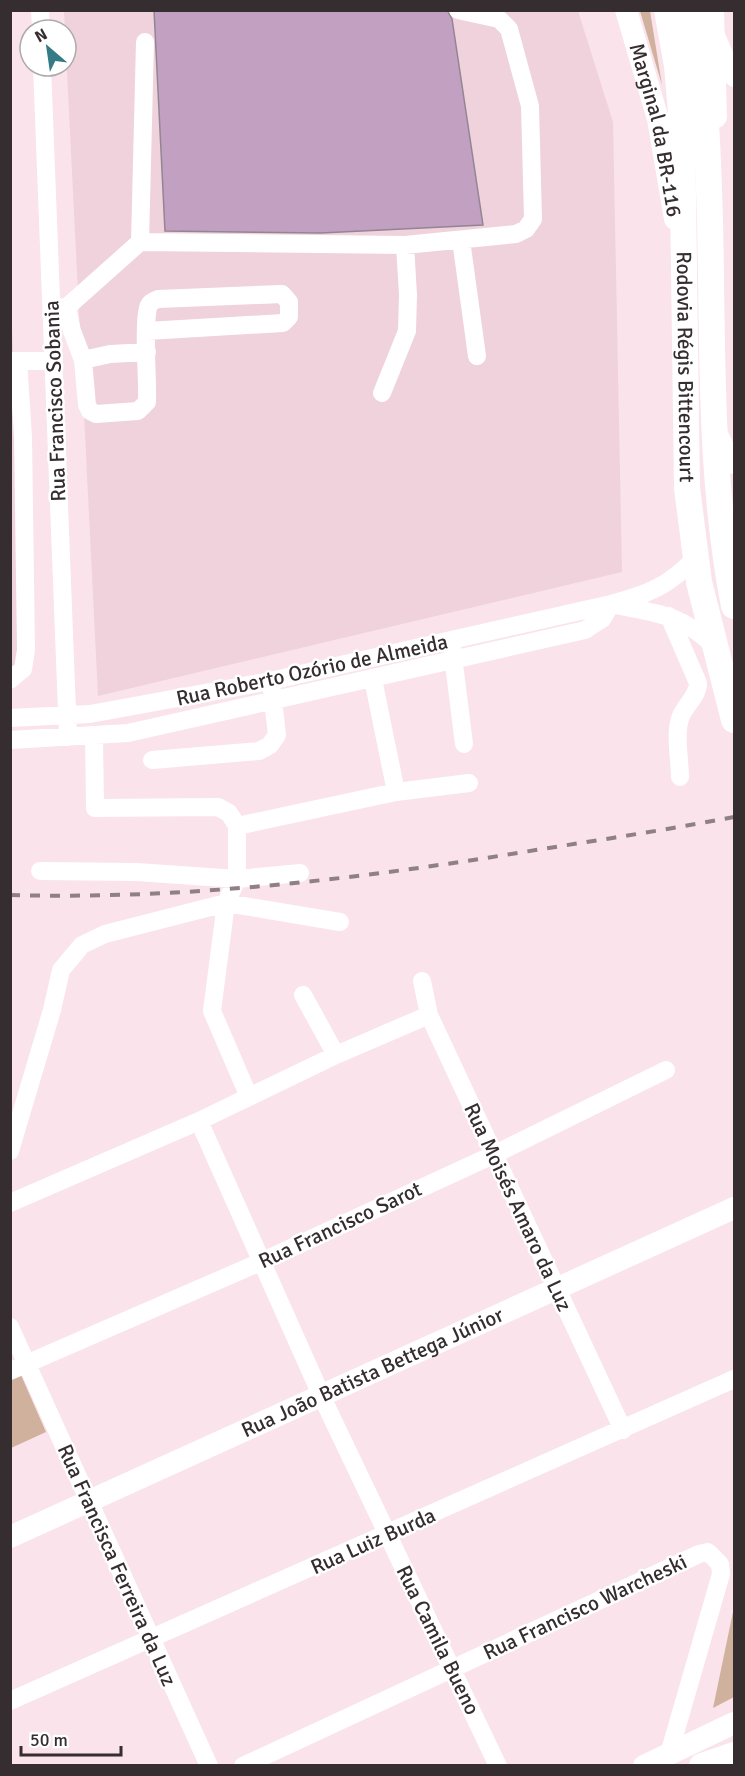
<svg xmlns="http://www.w3.org/2000/svg" width="745" height="1776" font-family="Signika,sans-serif">
  <style>
    .built { fill: #efd2dc }
    .green { fill: #d0b19d }
    .building { fill: #c1a0c2; stroke: #938593; stroke-width: 1.5 }
    .lines { fill: none; stroke-linecap: round; stroke-linejoin: round }
    .minor { stroke: #fff; stroke-width: 18 }
    .major { stroke: #fff; stroke-width: 22 }
    .highway { stroke: #fff; stroke-width: 26 }
    .rail { stroke: #8f8085; stroke-width: 4; stroke-dasharray: 10 10; stroke-linecap: butt }
    .labels { text-anchor: middle; dominant-baseline: central; stroke-width: 5; stroke-linejoin: round; paint-order: stroke }
    .street-label { font-size: 21px; fill: #352d30; stroke: #fff }
  </style>
  <rect width="100%" height="100%" fill="#fae3eb"/>
  <!-- built -->
  <path class="built" d="M64,11h514l35,111 9,450 -524,124z
    M10,282l17,388 -17,2z"/>
  <!-- green -->
  <path class="green" d="M640,11h10l12,74z
    M21,1375l25,57 -35,16 -1,-68z
    M734,1607v90l-21,11z"/>
  <!-- building -->
  <path class="building" d="M154,10h293l5,9 31,206 -162,8 -156,-2z"/>
  <g class="lines">
    <!-- minor -->
    <path class="minor" d="M40,10l1,20
      M716,35l18,43
      M42,66l26,671
      M461,240l16,116
      M140,242l5,-200
      M67,307l5,24 11,29 4,45 3,6 6,3 42,-3 9,-9c1,-24 -4,-74 1,-94 1,-5 5,-7 10,-9l124,-5 7,8v15l-6,6 -136,8
      M52,308l15,-1 73,-65 265,3 111,-11 10,-5 7,-10 -3,-113 -21,-77 -10,-10 -41,-9
      M83,360l27,-6 37,-2
      M10,361h44
      M382,393l25,-62 1,-36 -3,-50
      M718,432l16,33
      M616,605c43,9 66,9 99,42
      M669,616l29,67c0,13 -12,21 -17,33 -7,16 -1,44 -1,61
      M452,648l12,96
      M373,679l23,113
      M10,680l13,-11 3,-19 -3,-213 -5,-76
      M10,718l80,-4 180,-33 341,-77c37,-10 58,-18 84,-46
      M94,736l1,72 123,-1 11,6 8,13v53l-11,24 -14,108 37,86
      M10,740l118,-7 457,-103 17,-11 9,-15
      M152,760l107,-9 11,-6 7,-10 -5,-44
      M237,826l159,-34 73,-9
      M40,871l97,1 100,7 63,-6
      M422,981l7,34 194,415
      M303,995l33,60
      M199,1121l123,276 176,369
      M10,1151l42,-141 9,-40 21,-25 23,-11 121,-31 114,19
      M10,1203l189,-82 137,-66 93,-40
      M10,1327l199,439
      M10,1371l253,-110 230,-106 173,-85
      M10,1701l724,-322
      M243,1766l456,-212 9,-2 12,12 1,10 -52,180"/>
    <!-- major -->
    <g class="major">
      <path id="s1" d="M626,10l32,109 17,100"/>
      <path d="M713,10l3,107"/>
      <path id="s2" d="M10,1537l724,-329"/>
      <path d="M644,1766l90,-43"/>
    </g>
    <!-- highway -->
    <g class="highway">
      <path id="s3" d="M667,10l10,56 5,58 5,364 12,94 35,138"/>
      <path d="M690,10c16,69 18,139 20,209 3,129 -1,260 24,387"/>
      <path d="M702,1766l32,-11"/>
    </g>
    <!-- rail -->
    <path class="rail" d="M10,895c179,5 356,-17 532,-46 64,-10 129,-20 192,-32"/>
  </g>
  <g class="labels">
    <!-- street labels -->
    <g class="street-label">
      <text stroke="none"><textPath href="#s1" startOffset="124">Marginal da BR-116</textPath></text>
      <text stroke="none"><textPath href="#s3" startOffset="358">Rodovia Régis Bittencourt</textPath></text>
      <text transform="translate(55 401) rotate(-92)">Rua Francisco Sobania</text>
      <text transform="translate(312 670) rotate(-12)">Rua Roberto Ozório de Almeida</text>
      <text transform="translate(518 1207) rotate(65)">Rua Moisés Amaro da Luz</text>
      <text transform="translate(340 1225) rotate(-25)">Rua Francisco Sarot</text>
      <text stroke="none"><textPath href="#s2" startOffset="398">Rua João Batista Bettega Júnior</textPath></text>
      <text transform="translate(373 1541) rotate(-24)">Rua Luiz Burda</text>
      <text transform="translate(117 1565) rotate(66)">Rua Francisca Ferreira da Luz</text>
      <text transform="translate(585 1607) rotate(-25)">Rua Francisco Warcheski</text>
      <text transform="translate(438 1640) rotate(64)">Rua Camila Bueno</text>
    </g>
  </g>
  <!-- border -->
  <rect width="745" height="1776" fill="none" stroke="#352d30" stroke-width="24"/>
  <!-- north arrow -->
  <g transform="translate(48 48) rotate(331)"><circle r="28" fill="#ffffff" stroke="#aeabac" stroke-width="1.5"/>
  <path d="M0-4.5L10 22L0 15L-10 22Z" fill="#347b85"/>
  <text y="-9" font-size="16" font-weight="bold" text-anchor="middle" fill="#352d30">N</text>
  </g>
  <!-- scale -->
  <path d="M21 1746v9h100v-9" fill="none" stroke="#352d30" stroke-width="3"/>
  <text x="30" y="1746" font-size="18" fill="#352d30" stroke="#ffffff" stroke-width="4.5" paint-order="stroke">50 m</text>
</svg>
